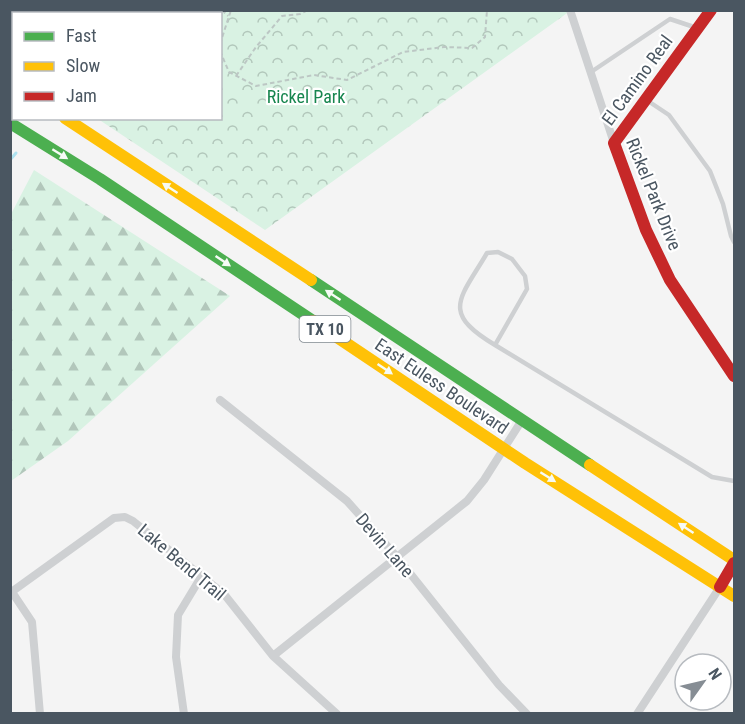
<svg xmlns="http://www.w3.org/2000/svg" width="745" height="724" font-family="'Roboto Condensed',sans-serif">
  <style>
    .forest { fill: url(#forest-firs) }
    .park { fill: url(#park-crowns) }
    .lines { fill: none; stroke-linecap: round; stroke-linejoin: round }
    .stream { stroke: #aee2f0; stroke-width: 3 }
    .path { stroke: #bcc7c4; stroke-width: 2; stroke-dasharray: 4.5 3; stroke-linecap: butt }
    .lane { stroke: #ced0d2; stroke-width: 4.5 }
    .street { stroke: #ced0d2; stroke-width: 8 }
    .fast { stroke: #4caf50; stroke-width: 12 }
    .slow { stroke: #ffc107; stroke-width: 12 }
    .jam { stroke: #c62828; stroke-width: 12 }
    .oneway { fill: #f6fbf6 }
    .labels { text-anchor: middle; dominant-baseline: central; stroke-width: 4.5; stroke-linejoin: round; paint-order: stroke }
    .shield { fill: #fff; stroke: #808990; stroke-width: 1.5 }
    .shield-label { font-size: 16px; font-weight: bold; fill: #4a5661 }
    .street-label { font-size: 18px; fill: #4a5661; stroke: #fff }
    .park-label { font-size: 18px; fill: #17864f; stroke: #fff }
  </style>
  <defs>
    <pattern id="forest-firs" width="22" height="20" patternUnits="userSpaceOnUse" patternTransform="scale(1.5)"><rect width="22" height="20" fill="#d9f2e3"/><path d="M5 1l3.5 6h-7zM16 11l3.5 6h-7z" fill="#b2c7bb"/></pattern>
    <pattern id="park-crowns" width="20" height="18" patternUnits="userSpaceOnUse" patternTransform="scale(1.5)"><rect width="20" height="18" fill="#d9f2e3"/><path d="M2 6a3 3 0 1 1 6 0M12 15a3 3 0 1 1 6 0" fill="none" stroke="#b2c7bb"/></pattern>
  </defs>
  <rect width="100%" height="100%" fill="#f4f4f4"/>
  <!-- forest -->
  <path class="forest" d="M34,170l196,126 -162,145 -57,40 -1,-265z"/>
  <!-- park -->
  <path class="park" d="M10,11h560l-305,219 -167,-111 122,-1v-104h-206l-1,48 -2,-2z"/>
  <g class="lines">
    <!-- stream -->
    <path class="stream" d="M138,14l3,-4
      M10,160l6,-7"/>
    <!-- path -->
    <path class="path" d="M222,10l6,6
      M220,44l11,-34
      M220,51l9,21 27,14 58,-11 33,5 56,-28 41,-5 28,1 13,-11 2,-27
      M236,76l20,-29 26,-31 18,-2 8,-4"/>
    <!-- lane -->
    <path class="lane" d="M591,72l79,-53 27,9
      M648,101l21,14 41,56 13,33 8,32 3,6
      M495,345l32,-56 -2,-13 -13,-17 -14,-7 -11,1c-27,46 -47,59 8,92l217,132 22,4"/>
    <!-- street -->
    <path class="street" d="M570,10l44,133
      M220,400l127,101 50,56 102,128 28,29
      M12,592l20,30 8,92
      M10,593l104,-75 11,-1 8,4 91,73 49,62 64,58
      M273,656l194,-155 17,-21 38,-60
      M184,714l-8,-57 2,-42 23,-38
      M637,714l83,-127"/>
    <!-- fast -->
    <path class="fast" d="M10,83l4,2
      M10,123l90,56 213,142
      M311,280l279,185"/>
    <!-- slow -->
    <path class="slow" d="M65,118l246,162
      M313,321l212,142 209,133
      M590,465l144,95"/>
    <!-- jam -->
    <path class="jam" d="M711,10l-97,133 32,87 24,50 64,96
      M720,587l14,-24"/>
  </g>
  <!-- one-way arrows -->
  <defs><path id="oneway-solid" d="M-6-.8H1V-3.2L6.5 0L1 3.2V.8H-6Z" transform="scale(1.5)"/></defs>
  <g class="oneway">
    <use href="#oneway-solid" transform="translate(60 154) rotate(32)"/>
    <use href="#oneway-solid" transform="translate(170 188) rotate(-147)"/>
    <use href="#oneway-solid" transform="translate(223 261) rotate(34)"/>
    <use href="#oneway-solid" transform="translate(333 295) rotate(-147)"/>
    <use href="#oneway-solid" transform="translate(385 369) rotate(34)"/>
    <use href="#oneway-solid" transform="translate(548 477) rotate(32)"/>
    <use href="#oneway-solid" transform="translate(686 528) rotate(-147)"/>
  </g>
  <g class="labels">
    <!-- shield labels -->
    <rect class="shield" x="299.5" y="316" width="51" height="26" rx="4.5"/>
    <g class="shield-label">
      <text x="325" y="329">TX 10</text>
    </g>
    <!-- street labels -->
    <g class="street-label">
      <text transform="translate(637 80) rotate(-54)">El Camino Real</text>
      <text transform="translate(654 194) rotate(68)">Rickel Park Drive</text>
      <text transform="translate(442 386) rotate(34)">East Euless Boulevard</text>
      <text transform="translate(385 545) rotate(49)">Devin Lane</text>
      <text transform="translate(182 562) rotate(40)">Lake Bend Trail</text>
    </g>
    <!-- park labels -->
    <g class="park-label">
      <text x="306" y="96">Rickel Park</text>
    </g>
  </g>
  <!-- border -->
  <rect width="745" height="724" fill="none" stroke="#4a5661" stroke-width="24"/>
  <!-- legend -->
  <rect x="12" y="12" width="210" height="108" fill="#ffffff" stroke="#b7bbc0" stroke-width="1.5"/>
  <rect x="24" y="32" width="30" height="9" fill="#4caf50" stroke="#b7bbc0" stroke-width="1.5"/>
  <text x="66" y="42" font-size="18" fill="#4a5661">Fast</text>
  <rect x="24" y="62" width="30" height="9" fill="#ffc107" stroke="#b7bbc0" stroke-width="1.5"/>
  <text x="66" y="72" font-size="18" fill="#4a5661">Slow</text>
  <rect x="24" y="92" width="30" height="9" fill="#c62828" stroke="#b7bbc0" stroke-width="1.5"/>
  <text x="66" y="102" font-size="18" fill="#4a5661">Jam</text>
  <!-- north arrow -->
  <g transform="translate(703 682) rotate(56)"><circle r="28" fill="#ffffff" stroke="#b7bbc0" stroke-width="1.5"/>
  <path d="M0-4.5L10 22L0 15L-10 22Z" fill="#868d94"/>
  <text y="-9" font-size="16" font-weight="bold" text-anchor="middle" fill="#4a5661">N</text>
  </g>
</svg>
